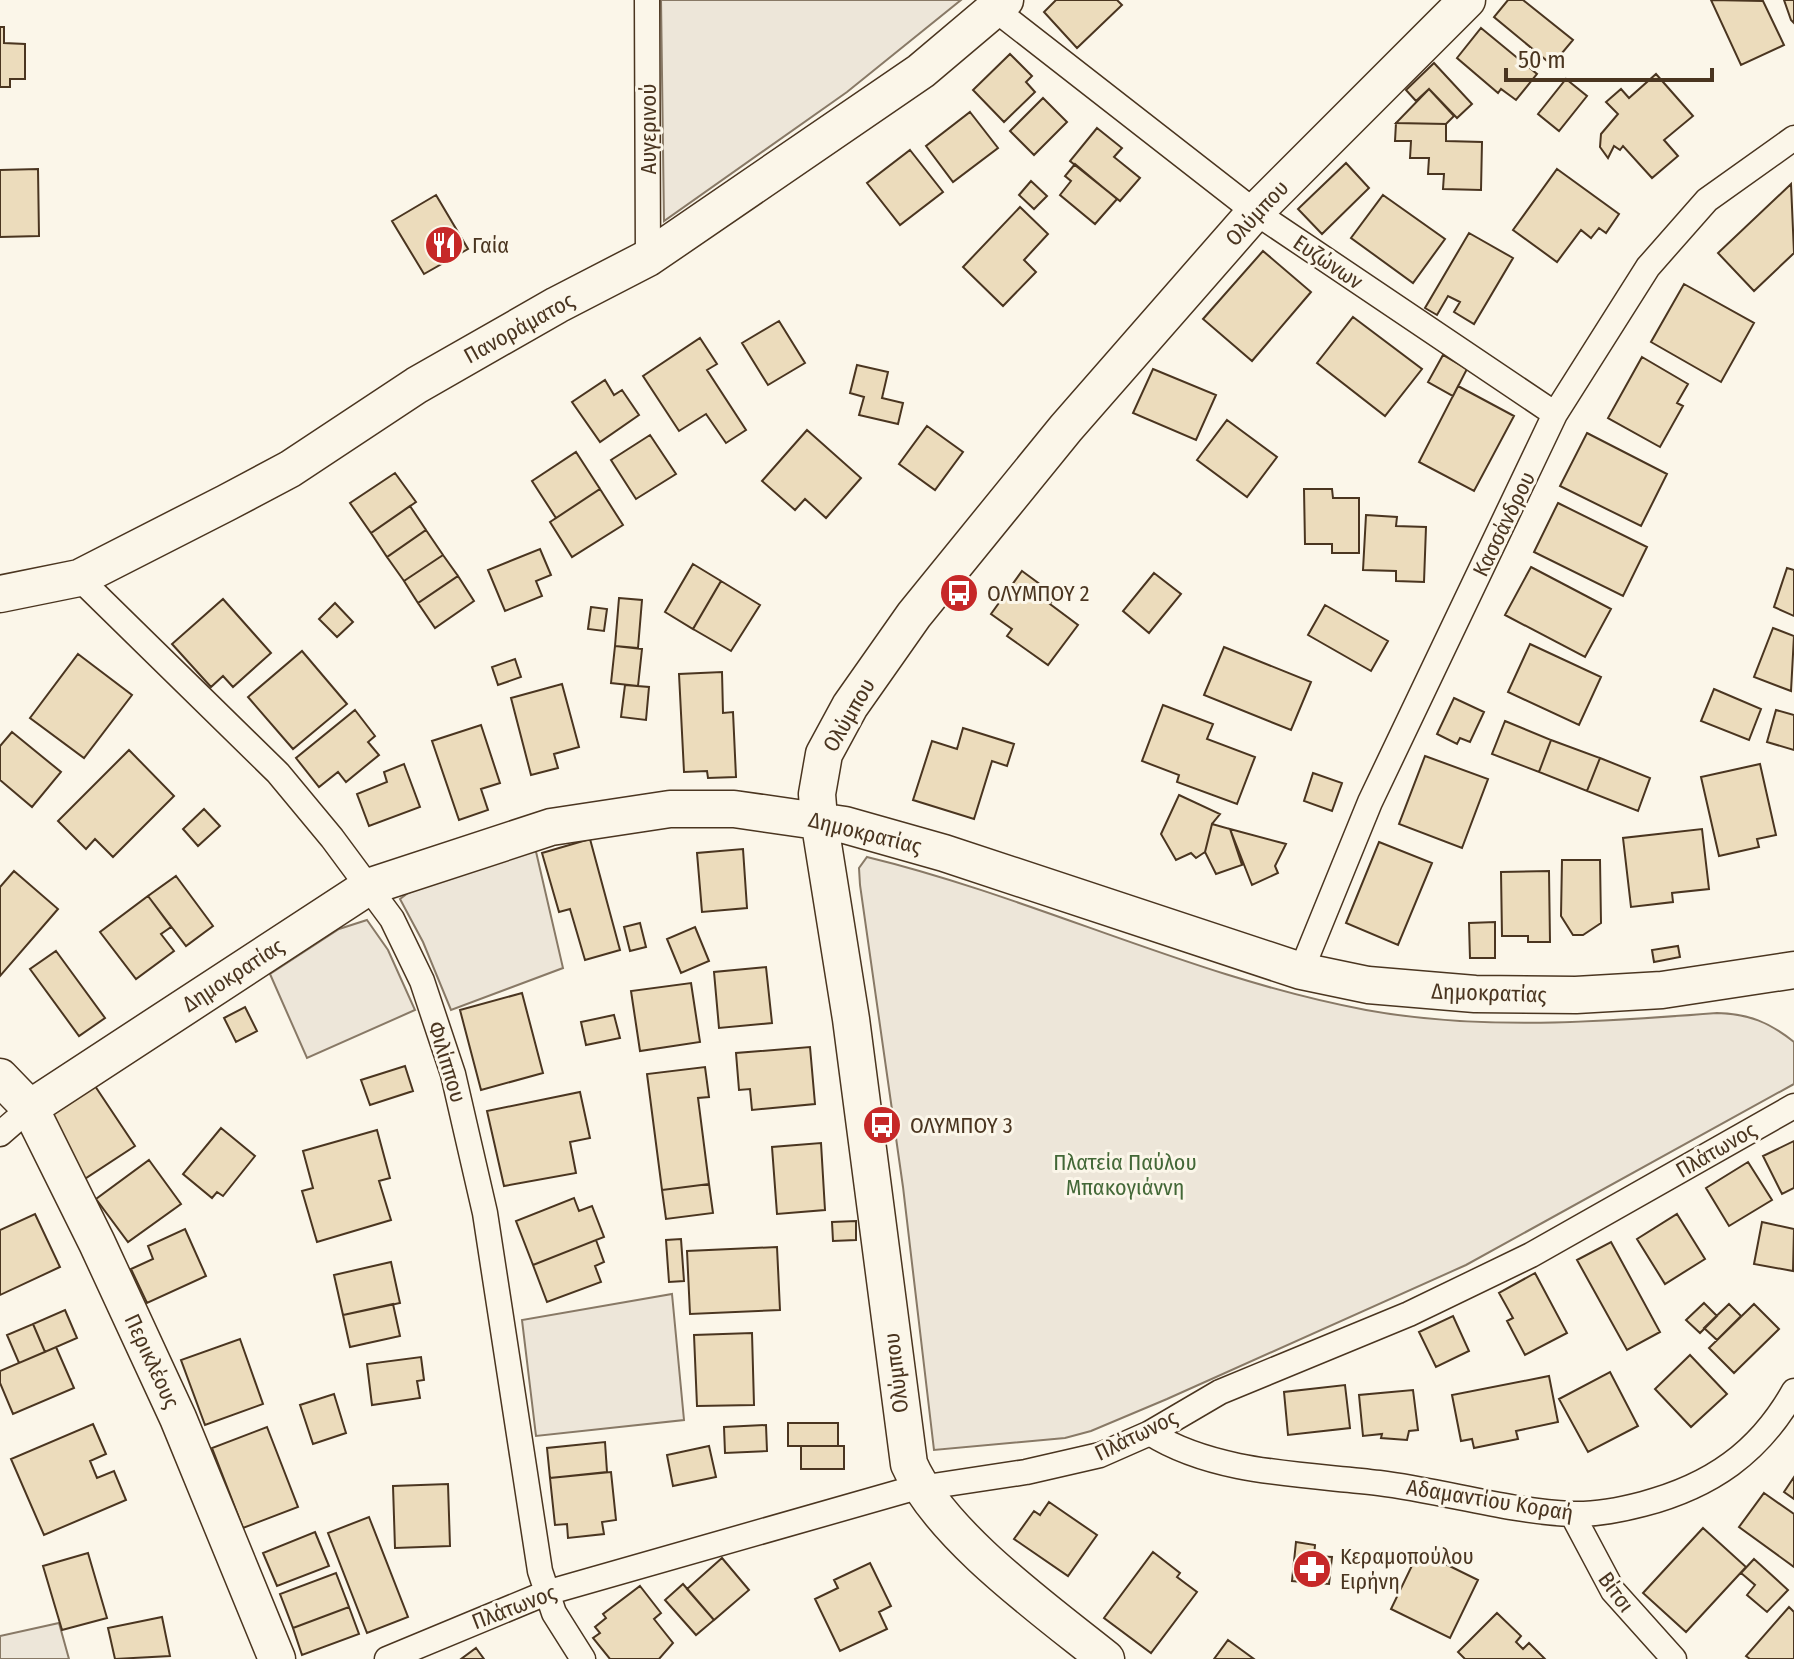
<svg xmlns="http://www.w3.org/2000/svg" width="1794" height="1659" font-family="'Fira Sans Condensed',sans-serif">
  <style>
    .green { fill: #ede6d9; stroke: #887966; stroke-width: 2 }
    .building { fill: #ecdcbc; stroke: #4a3520; stroke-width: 2 }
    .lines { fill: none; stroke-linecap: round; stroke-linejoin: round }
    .street-casing { stroke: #4a3520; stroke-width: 27 }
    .secondary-casing { stroke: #4a3520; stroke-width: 39 }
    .street { stroke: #fbf6e9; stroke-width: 24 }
    .secondary { stroke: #fbf6e9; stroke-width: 36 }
    .labels { text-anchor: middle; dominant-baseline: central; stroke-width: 6; stroke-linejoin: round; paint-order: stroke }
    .street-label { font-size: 22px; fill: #4a3520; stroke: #fbf6e9 }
    .poi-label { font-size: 22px; fill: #4a3520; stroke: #fbf6e9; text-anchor: start }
    .park-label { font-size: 22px; fill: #436837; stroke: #fbf6e9 }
  </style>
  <rect width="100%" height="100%" fill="#fbf6e9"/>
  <!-- green -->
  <path class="green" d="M661,0h300l-114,92 -183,129z
    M534,843l29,125 -112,42 -28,-68 -23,-43 8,-6z
    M867,857c169,41 327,121 499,153 115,21 234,12 351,3 32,1 52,9 77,29v42l-328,181 -299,134 -76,32 -26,7 -131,12 -31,-263 -43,-302 -1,-17z
    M367,920l21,30 27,60 -108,48 -37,-84 69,-45z
    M672,1294l12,126 -148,16 -14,-116z
    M59,1623l10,36h-69v-23z"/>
  <!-- building -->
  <path class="building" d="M1056,0h61l5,5 -45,43 -33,-36z
    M1508,0h15l50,40 -21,25 -58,-48z
    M1711,0l52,1 21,44 -43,20z
    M1784,0h10v23l-3,-3z
    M0,27h4v16l21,1v35h-15v8h-10z
    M1481,28l56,46 -21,26 -15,-11 -3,4 -41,-35z
    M1010,54l22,22 -6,6 9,10 -31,30 -31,-32z
    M1434,63l38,41 -15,14 -28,-29 -13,12 -10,-11z
    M1656,74l37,42 -29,24 14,16 -26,22 -29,-32 -3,4 -6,-4 -6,12 -8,-11 1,-13 17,-20 -12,-12 15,-13 8,9z
    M1566,79l21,17 -28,35 -21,-17z
    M1429,89l25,27 -8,8 -50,-1z
    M1043,98l24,24 -33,33 -24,-24z
    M970,112l28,36 -45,34 -27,-36z
    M1396,123l50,1v17l36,1 -1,48 -38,-1 1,-15h-16l1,-16h-19l1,-17h-16z
    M1097,128l25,20 -8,9 26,21 -20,23 -50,-40z
    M910,150l33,42 -43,33 -33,-42z
    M1346,163l23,25 -47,46 -24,-25z
    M1075,164l42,35 -22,25 -35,-29 11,-14 -6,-5z
    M38,169l1,67 -39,1v-67z
    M1557,169l62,45 -13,19 -7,-5 -8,10 -10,-8 -24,32 -44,-32z
    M1031,181l16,15 -13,13 -15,-14z
    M1791,184l3,69 -40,38 -36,-38z
    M436,195l32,54 -44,25 -32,-53z
    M1383,195l62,44 -32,44 -62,-45z
    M1020,207l28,27 -24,26 12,12 -33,34 -40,-39z
    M1469,233l44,25 -39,66 -20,-12 6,-10 -12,-6 -11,19 -12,-7z
    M1263,251l48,41 -59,69 -49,-42z
    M1684,284l70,39 -33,59 -70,-40z
    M1353,317l69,52 -37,47 -68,-53z
    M779,321l26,42 -37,22 -26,-42z
    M700,338l17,26 -10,6 39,60 -20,13 -20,-29 -27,17 -36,-55z
    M1443,355l24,14 -14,27 -25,-14z
    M1642,357l46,27 -11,19 6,3 -23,41 -52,-29z
    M857,365l31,7 -6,26 21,5 -5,21 -39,-9 5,-18 -14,-4z
    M1153,369l63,26 -20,45 -63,-27z
    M605,380l9,15 8,-5 17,25 -39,27 -28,-40z
    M1458,386l56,30 -40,75 -55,-29z
    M1227,420l50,37 -30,40 -50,-37z
    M927,426l36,26 -28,38 -36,-26z
    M807,430l54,48 -35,40 -21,-19 -10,11 -33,-29z
    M1587,433l80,41 -26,52 -81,-40z
    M650,435l26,39 -40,25 -25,-39z
    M576,452l24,37 -44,29 -24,-37z
    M395,473l21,29 -45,31 -21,-30z
    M600,489l23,36 -51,32 -22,-35z
    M1304,489h28l1,9h26v55h-27v-9h-27z
    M1558,503l89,44 -24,49 -89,-44z
    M410,506l16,24 -39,27 -16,-24z
    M1366,515l31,2 -1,9 30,1 -2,55 -28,-1v-10l-33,-1z
    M426,530l17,25 -39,26 -17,-24z
    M540,549l11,26 -15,6 6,15 -37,15 -17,-41z
    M443,555l15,21 -40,27 -14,-22z
    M693,564l28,17 -28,48 -28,-17z
    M1531,567l80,42 -26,48 -80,-42z
    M1787,568l7,2v46l-20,-9z
    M1022,571l34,25 -6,8 28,21 -30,40 -41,-29 5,-7 -21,-15z
    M1154,573l27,21 -32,39 -26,-22z
    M458,576l16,25 -39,27 -17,-25z
    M721,581l39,24 -29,46 -38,-22z
    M619,598l23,2 -4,48 -23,-2z
    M223,599l48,54 -38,34 -10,-11 -12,11 -39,-43z
    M335,603l18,19 -16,15 -18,-18z
    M1325,605l63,36 -17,30 -63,-36z
    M591,607l16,2 -3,22 -16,-2z
    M1773,628l21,8 -3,55 -37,-14z
    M1530,644l71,33 -22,48 -71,-33z
    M615,646l27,3 -4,37 -27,-3z
    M1224,647l87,35 -20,48 -87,-35z
    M302,651l45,53 -54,45 -45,-52z
    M78,654l54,41 -48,63 -54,-40z
    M515,659l6,18 -23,8 -6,-18z
    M722,672l1,41 10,-1 3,65 -28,1 -1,-7 -23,1 -5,-98z
    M562,684l17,63 -25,7 4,14 -27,7 -20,-77z
    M625,685l24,2 -3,33 -25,-3z
    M1714,689l47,20 -12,31 -48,-19z
    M1454,698l30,14 -14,30 -10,-4 -3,6 -20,-10z
    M1163,705l50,19 -6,15 48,18 -18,47 -60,-22 2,-7 -37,-14z
    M355,710l20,26 -7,6 11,13 -33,27 -8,-10 -19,15 -23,-29z
    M1776,710l18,5v35l-27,-8z
    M1505,721l46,19 -12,32 -47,-18z
    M481,725l19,58 -19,6 7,21 -29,10 -27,-79z
    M963,728l51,16 -7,22 -15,-5 -18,58 -61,-19 19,-59 25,8z
    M12,732l49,40 -29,35 -32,-27v-34z
    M1551,740l49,18 -13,33 -48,-19z
    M129,750l45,46 -61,61 -18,-18 -9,10 -28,-28z
    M1425,756l63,23 -26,69 -63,-24z
    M1600,758l50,20 -12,33 -51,-20z
    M404,764l16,43 -51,19 -12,-32 30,-12 -3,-10z
    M1760,764l16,71 -19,4 2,8 -40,9 -18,-79z
    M1313,773l29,10 -10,28 -28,-10z
    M1179,795l41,19 -8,10 -7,28 -9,6 -5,-5 -15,7 -15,-26z
    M204,809l16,17 -22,20 -15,-17z
    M1212,824l18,5 12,36 -26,9 -11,-22z
    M1230,829l56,15 -11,22 3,7 -26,12z
    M1702,829l7,60 -37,4 1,9 -42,5 -8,-69z
    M590,839l30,111 -35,10 -15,-51 -11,3 -17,-59z
    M1379,842l53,21 -34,82 -52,-22z
    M743,849l4,59 -45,4 -5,-59z
    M1562,860h38l1,63 -18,12h-10l-12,-19z
    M14,871l44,38 -58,67v-89z
    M1549,871l1,71h-22v-6h-26l-1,-64z
    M176,876l37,50 -27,20 -38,-50z
    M148,896l23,31 -10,7 13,17 -38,28 -36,-47z
    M1495,922v36h-25l-1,-35z
    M640,923l6,24 -16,4 -6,-24z
    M695,927l14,34 -28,12 -14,-34z
    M1678,946l2,11 -26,5 -2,-12z
    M56,951l49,67 -26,18 -49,-67z
    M766,967l6,56 -53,5 -5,-56z
    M691,983l9,59 -60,9 -9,-60z
    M522,993l21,80 -62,17 -21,-80z
    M245,1007l12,24 -21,11 -12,-24z
    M614,1015l6,23 -34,7 -5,-23z
    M810,1047l5,57 -63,6 -2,-21 -11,1 -3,-37z
    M405,1066l8,25 -43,14 -9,-25z
    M705,1067l4,30 -11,1 11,86 -47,6 -15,-116z
    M95,1086l40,60 -52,34 -40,-60z
    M580,1092l10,46 -20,4 6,31 -72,13 -17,-75z
    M221,1128l34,28 -32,40 -6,-4 -5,6 -29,-24z
    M377,1130l13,48 -11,3 12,39 -74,22 -15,-51 11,-3 -10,-37z
    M1794,1141v47l-12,6 -19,-38z
    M821,1143l4,67 -48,4 -5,-67z
    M149,1160l32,44 -53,38 -32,-43z
    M1748,1162l24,38 -43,26 -23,-38z
    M709,1184l4,29 -47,6 -4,-29z
    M574,1198l5,13 13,-5 12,31 -71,28 -17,-44z
    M35,1214l25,53 -60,28v-65z
    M1677,1214l28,45 -40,25 -28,-45z
    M856,1221v19l-23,1 -1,-19z
    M1762,1222l32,7 -1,42 -39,-7z
    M185,1229l21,47 -59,27 -16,-34 22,-10 -5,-13z
    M681,1239l3,42 -15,1 -3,-42z
    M596,1240l8,22 -9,4 6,16 -54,20 -14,-37z
    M1611,1242l49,90 -33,18 -50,-90z
    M777,1247l3,63 -90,4 -3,-63z
    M391,1262l9,41 -57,12 -9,-40z
    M1535,1273l32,60 -42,22 -18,-34 6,-3 -14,-25z
    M1704,1303l13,13 -17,17 -14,-13z
    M393,1304l7,32 -50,11 -7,-32z
    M1729,1304l12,12 -24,24 -13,-12z
    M1754,1304l25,25 -45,44 -25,-25z
    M65,1310l12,28 -32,14 -12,-28z
    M1453,1316l16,35 -33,16 -17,-35z
    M33,1324l12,28 -26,11 -12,-28z
    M752,1333l2,72 -57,1 -3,-71z
    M240,1339l23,65 -58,21 -24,-65z
    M56,1347l18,41 -61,26 -13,-31v-12z
    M1690,1355l37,39 -36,33 -36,-38z
    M421,1357l3,23 -7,1 3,17 -48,7 -5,-41z
    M1610,1372l28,54 -50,26 -29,-53z
    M1549,1376l9,46 -42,9 2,8 -44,9 -2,-9 -11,2 -9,-46z
    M1345,1385l5,43 -62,7 -4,-43z
    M1413,1390l5,40 -9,1 -2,9 -26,-2 1,-4 -19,2 -4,-41z
    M334,1394l12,39 -33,11 -13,-39z
    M788,1423h50v23h-50z
    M93,1424l13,30 -16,7 7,17 17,-7 12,29 -82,35 -33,-76z
    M766,1425l1,26 -42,2 -1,-26z
    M267,1427l31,80 -55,21 -31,-80z
    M605,1442l2,30 -57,6 -3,-30z
    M709,1446l7,31 -43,9 -6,-31z
    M801,1446h43v23h-43z
    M611,1472l5,48 -14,2 2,12 -36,4 -1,-14 -12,1 -5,-47z
    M1794,1477v22l-10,-7z
    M448,1484l2,62 -55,2 -2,-62z
    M1764,1493l30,21v53l-55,-40z
    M1049,1502l48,33 -29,41 -54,-37 20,-28 6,4z
    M369,1517l39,100 -41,16 -39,-100z
    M1703,1528l43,39 -60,65 -43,-39z
    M315,1532l14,34 -52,20 -14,-33z
    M1296,1542l19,3 -1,11 18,1 -3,27 -37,-3z
    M1419,1551l59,29 -28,58 -59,-29z
    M1153,1552l27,21 -3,4 20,15 -46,61 -47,-35z
    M88,1553l19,65 -45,12 -19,-64z
    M722,1558l27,32 -35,30 -27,-31z
    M1754,1559l34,31 -21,22 -20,-17 8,-10 -14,-12z
    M870,1563l21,43 -12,6 8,17 -47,22 -25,-52 23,-11 -4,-8z
    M336,1573l13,34 -56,21 -13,-34z
    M683,1584l31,36 -18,15 -31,-35z
    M640,1586l21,27 -7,6 19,24 -14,16h-49l-17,-21 7,-5 -5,-6 11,-9 -3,-4z
    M349,1607l10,27 -57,21 -9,-27z
    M1789,1607l5,5v47h-44l-4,-3z
    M1497,1613l24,23 -5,6 7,7 6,-6 16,16h-80l-7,-7z
    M162,1617l8,39 -55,3 -7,-31z
    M1228,1640l26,19h-40z
    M476,1648l8,11h-23z"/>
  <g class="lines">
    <!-- street casing -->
    <g class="street-casing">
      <path id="street" d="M647,0l1,258
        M996,10l259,202 300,202
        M79,578l199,195 54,65 60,81 30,62 31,93 32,139 55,358 14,42 29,46
        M1301,971l69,-169 185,-388 93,-147 59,-67 87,-62
        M0,1134l30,-26
        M1150,1433c65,41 154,41 229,50 64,8 128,28 192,31 25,1 49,-4 72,-10 68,-18 116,-51 151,-113
        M1572,1514l41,77 61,68
        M387,1659l159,-66 361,-103 119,-18 74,-17 50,-22 70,-41 189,-78 122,-59 263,-149"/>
    </g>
    <!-- secondary casing -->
    <g class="secondary-casing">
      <path id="secondary" d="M0,594l79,-16 147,-75 64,-34 127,-84 140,-80 91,-47 273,-187 84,-71
        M0,1077l30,31 67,135 81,175 99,241
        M30,1108l338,-221 183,-60 119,-18h64l111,16 99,28 357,118 67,14 107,9 101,1 86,-5 132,-20
        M1106,1659c-61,-49 -166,-124 -197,-195l-58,-445 -32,-200 -2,-25 7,-40 26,-48 64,-91 152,-187 189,-216 212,-212"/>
    </g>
    <!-- street -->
    <use href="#street" class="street"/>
    <!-- secondary -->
    <use href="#secondary" class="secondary"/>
  </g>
  <!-- icons -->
  <defs>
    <g id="restaurant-disc" transform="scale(2)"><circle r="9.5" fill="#c62828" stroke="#fbf6e9"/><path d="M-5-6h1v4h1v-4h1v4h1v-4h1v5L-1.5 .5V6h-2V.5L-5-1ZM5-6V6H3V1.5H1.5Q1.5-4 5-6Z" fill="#fff"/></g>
    <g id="bus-disc" transform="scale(2)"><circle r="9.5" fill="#c62828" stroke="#fbf6e9"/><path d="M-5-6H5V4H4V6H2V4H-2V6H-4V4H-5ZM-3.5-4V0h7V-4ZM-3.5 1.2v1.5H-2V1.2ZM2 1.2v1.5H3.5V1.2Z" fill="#fff"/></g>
    <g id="pharmacy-disc" transform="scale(2)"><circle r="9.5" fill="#c62828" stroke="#fbf6e9"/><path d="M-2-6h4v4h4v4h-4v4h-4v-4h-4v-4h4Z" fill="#fff"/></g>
  </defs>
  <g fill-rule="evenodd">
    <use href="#restaurant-disc" x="444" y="245"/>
    <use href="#bus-disc" x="959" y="593"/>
    <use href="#bus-disc" x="882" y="1125"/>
    <use href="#pharmacy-disc" x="1312" y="1569"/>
  </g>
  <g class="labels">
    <!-- street labels -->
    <g class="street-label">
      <text transform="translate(648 129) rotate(-90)">Αυγερινού</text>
      <text transform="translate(1257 213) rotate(-47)">Ολύμπου</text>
      <text transform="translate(1328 262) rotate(34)">Ευζώνων</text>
      <text transform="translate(519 328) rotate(-29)">Πανοράματος</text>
      <text transform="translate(1504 524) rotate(-64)">Κασσάνδρου</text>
      <text transform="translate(849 715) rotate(-60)">Ολύμπου</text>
      <text transform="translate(865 833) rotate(14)">Δημοκρατίας</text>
      <text transform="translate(233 975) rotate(-33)">Δημοκρατίας</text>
      <text transform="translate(1489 993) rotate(2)">Δημοκρατίας</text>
      <text transform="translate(447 1062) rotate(73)">Φιλίππου</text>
      <text transform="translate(1716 1150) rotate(-30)">Πλάτωνος</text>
      <text transform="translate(152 1361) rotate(65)">Περικλέους</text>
      <text transform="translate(896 1373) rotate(-97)">Ολύμπου</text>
      <text transform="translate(1136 1435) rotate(-26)">Πλάτωνος</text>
      <text transform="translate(1490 1500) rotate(9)">Αδαμαντίου Κοραή</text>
      <text transform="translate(1616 1592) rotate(54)">Βίτσι</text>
      <text transform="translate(514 1607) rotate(-21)">Πλάτωνος</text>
    </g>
    <!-- poi labels -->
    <g class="poi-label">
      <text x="472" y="245">Γαία</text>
      <text x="987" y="593">ΟΛΥΜΠΟΥ 2</text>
      <text x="910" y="1125">ΟΛΥΜΠΟΥ 3</text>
      <text x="1340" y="1556">Κεραμοπούλου<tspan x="1340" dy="25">Ειρήνη</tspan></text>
    </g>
    <!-- park labels -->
    <g class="park-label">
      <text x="1125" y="1162">Πλατεία Παύλου<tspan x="1125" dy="25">Μπακογιάννη</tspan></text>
    </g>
  </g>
  <!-- scale -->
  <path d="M1506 68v12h206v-12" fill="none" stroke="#4a3520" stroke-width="4"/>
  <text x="1518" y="68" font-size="24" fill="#4a3520" stroke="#fbf6e9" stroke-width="6" paint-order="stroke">50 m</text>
</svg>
